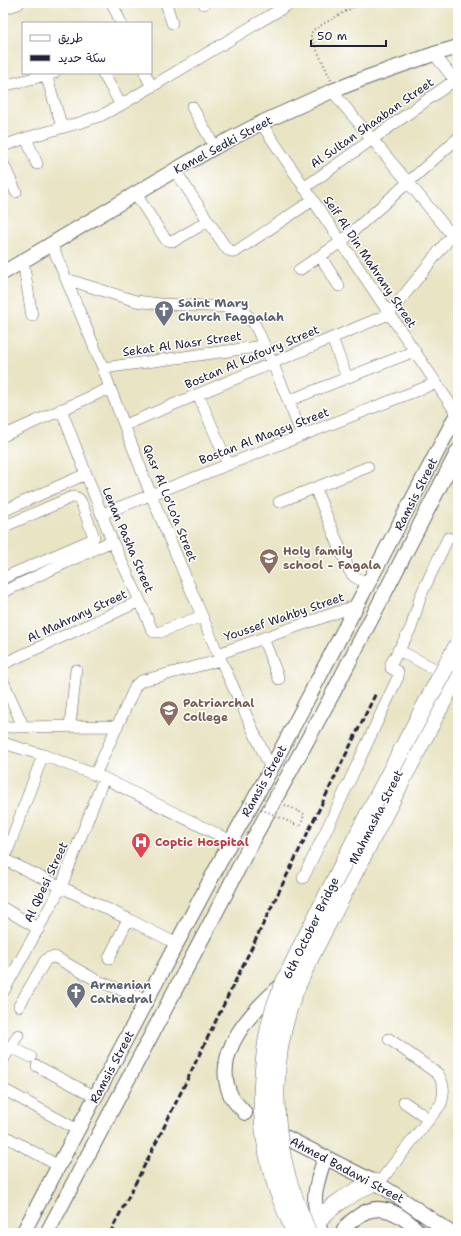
<svg xmlns="http://www.w3.org/2000/svg" width="461" height="1236" font-family="'Shantell Sans','Playpen Sans Arabic',sans-serif">
  <style>
    .lines { fill: none; stroke-linecap: round; stroke-linejoin: round }
    .minor-casing { stroke: #68666b; stroke-width: 12 }
    .major-casing { stroke: #68666b; stroke-width: 16 }
    .highway-casing { stroke: #68666b; stroke-width: 18 }
    .path { stroke: #68666b; stroke-width: 2; stroke-dasharray: 1 3; stroke-linecap: butt }
    .minor { stroke: #fff; stroke-width: 11 }
    .major { stroke: #fff; stroke-width: 14 }
    .highway { stroke: #fff; stroke-width: 17 }
    .rail { stroke: #22223b; stroke-width: 3; stroke-dasharray: 6 3; stroke-linecap: butt }
    .highway-bridge-casing { stroke: #68666b; stroke-width: 18; stroke-linecap: butt }
    .path-bridge { stroke: #68666b; stroke-width: 2; stroke-dasharray: 1 3; stroke-linecap: butt }
    .highway-bridge { stroke: #fff; stroke-width: 17 }
    .labels { text-anchor: middle; dominant-baseline: central; stroke-width: 3; stroke-linejoin: round; paint-order: stroke }
    .street-label { font-size: 12px; fill: #22223b; stroke: #fff }
    .worship-label { font-size: 12px; font-weight: bold; fill: #5b616d; stroke: #fff; text-anchor: start }
    .education-label { font-size: 12px; font-weight: bold; fill: #785e54; stroke: #fff; text-anchor: start }
    .health-label { font-size: 12px; font-weight: bold; fill: #be3a42; stroke: #fff; text-anchor: start }
  </style>
  <rect width="100%" height="100%" fill="#fff"/>
  <filter id="ink" filterUnits="userSpaceOnUse"><feTurbulence type="fractalNoise" baseFrequency=".025" numOctaves="2"/><feDisplacementMap in="SourceGraphic" scale="8" xChannelSelector="R" yChannelSelector="G"/><feConvolveMatrix kernelMatrix="1 2 1 2 8 2 1 2 1" color-interpolation-filters="sRGB"/></filter>
  <filter id="wash" filterUnits="userSpaceOnUse"><feTurbulence type="fractalNoise" baseFrequency=".012" numOctaves="4" result="noise"/><feDisplacementMap in="SourceGraphic" scale="16" xChannelSelector="R" yChannelSelector="G"/><feGaussianBlur stdDeviation="0.9" result="paint"/><feColorMatrix in="noise" values="0 0 0 0 0 0 0 0 0 0 0 0 0 0 0 0 0 1.4 0 .05"/><feComposite in="paint" operator="in"/></filter>
  <g filter="url(#wash)">
    <rect width="100%" height="100%" fill="#e9e4c4"/>
  </g>
  <g filter="url(#ink)">
    <g class="lines">
      <!-- minor casing -->
      <g class="minor-casing">
        <path id="minor" d="M112,3l9,20
          M166,3l6,20
          M204,3v1
          M3,9l15,-5
          M434,54l24,30
          M103,73l18,32
          M145,73l6,13
          M46,75l16,52
          M3,86l51,-13
          M332,91l125,150
          M192,107l23,40
          M261,123l196,291
          M26,138l11,26
          M3,146l23,-8 56,-16 20,-7 19,-10 170,-102
          M3,163l13,29
          M175,170l49,75 4,5 7,2 78,-52
          M304,188l151,-108
          M135,193l31,47 8,1 34,-20
          M51,243l52,125 7,20 41,107 67,159 53,115
          M320,256l19,30
          M23,261l9,55
          M299,270l42,-28 117,-104
          M66,279l70,22 24,3 71,3c7,2 13,4 18,10 8,8 11,20 16,30 14,29 25,59 37,88
          M332,338l15,40
          M103,368l161,-22
          M198,394l30,70
          M288,401l127,-50
          M61,409l51,132 28,60 12,29 2,2h6l42,-16
          M125,425l264,-111 63,-79 6,-1
          M3,436l107,-48
          M315,488l34,82c5,9 12,11 22,11
          M279,502l89,-35
          M3,511l83,-37
          M102,514l334,-131
          M3,527l69,-30c5,0 7,1 9,5l13,35 -3,3 -88,38
          M3,592l109,-51
          M263,638l16,41
          M398,650l50,26
          M218,654l140,-49
          M3,664l137,-63
          M3,681l20,45
          M70,726l6,-56
          M3,727l114,-1
          M3,743l40,12 61,23 127,63
          M95,775l41,-90 5,-4 80,-21
          M3,859l125,60 49,25
          M4,860l39,-105
          M303,878l33,-68 62,-133v-5l-7,-4v-4l20,-36 10,-33 27,-57
          M3,908l36,21
          M109,958l19,-39
          M3,992l58,-105 43,-109
          M19,1006l26,-45 3,-3 7,-1 41,23 51,20
          M11,1047l20,10
          M3,1060l15,-25
          M37,1066l59,31
          M3,1089l75,41
          M404,1102l25,17
          M3,1135l56,31
          M378,1184l63,-80c4,-12 3,-20 -3,-30l-49,-35"/>
      </g>
      <!-- major casing -->
      <g class="major-casing">
        <path id="major" d="M3,273l172,-103 40,-23 46,-24 71,-32 36,-14 66,-23 24,-7
          M245,1113c-5,-6 -11,-11 -14,-17 -21,-44 23,-87 53,-113
          M283,1136l95,48 18,11 55,38
          M23,1233l208,-392 40,-72 187,-357
          M47,1233l177,-336 26,-52 82,-150 126,-244
          M321,1233c-3,-11 -6,-23 -6,-34 0,-14 6,-29 10,-42
          M342,1233c3,-7 9,-12 15,-16 23,-18 46,-2 63,16"/>
      </g>
      <!-- highway casing -->
      <g class="highway-casing">
        <path id="highway" d="M341,898l117,-226
          M307,1233c18,-24 40,-38 67,-51"/>
      </g>
      <!-- path -->
      <path class="path" d="M331,80l-20,-43v-3l2,-4 47,-27
        M285,805l19,9 -3,13"/>
      <!-- minor -->
      <use href="#minor" class="minor"/>
      <!-- major -->
      <use href="#major" class="major"/>
      <!-- highway -->
      <use href="#highway" class="highway"/>
      <!-- rail -->
      <path class="rail" d="M110,1233l53,-104 213,-436"/>
      <!-- highway-bridge casing -->
      <g class="highway-bridge-casing">
        <path id="highway-bridge" d="M295,1233c-7,-17 -15,-34 -20,-51 -9,-28 -13,-59 -13,-88 1,-25 3,-50 9,-74 6,-25 18,-48 29,-71 17,-34 35,-69 52,-103 35,-68 70,-135 106,-202
          M308,1233c-7,-19 -16,-38 -21,-57 -16,-58 -15,-121 5,-177 13,-35 32,-68 49,-101"/>
      </g>
      <!-- path-bridge -->
      <path class="path-bridge" d="M243,801l58,26"/>
      <!-- highway-bridge -->
      <use href="#highway-bridge" class="highway-bridge"/>
    </g>
  </g>
  <!-- icons -->
  <defs>
    <g id="church-pin" transform="scale(1)"><path d="M0 17L-7.5 6A9.5 9.5 0 1 1 7.5 6Z" fill="#6b7280" stroke="#fff"/><path d="M-1.2-6h2.4v3.5h3.3v2.4h-3.3V6h-2.4V-.1h-3.3v-2.4h3.3Z" fill="#fff"/></g>
    <g id="school-pin" transform="scale(1)"><path d="M0 17L-7.5 6A9.5 9.5 0 1 1 7.5 6Z" fill="#8d6e63" stroke="#fff"/><path d="M0-5L7-2L0 1L-7-2ZM-4 1L0 2.5L4 1V4Q0 6-4 4Z" fill="#fff"/></g>
    <g id="hospital-pin" transform="scale(1)"><path d="M0 17L-7.5 6A9.5 9.5 0 1 1 7.5 6Z" fill="#e0444e" stroke="#fff"/><path d="M-5-5h3v3.5h4V-5h3V5h-3V1.5h-4V5h-3Z" fill="#fff"/></g>
  </defs>
  <g fill-rule="evenodd">
    <use href="#church-pin" x="164" y="310"/>
    <use href="#school-pin" x="269" y="558"/>
    <use href="#school-pin" x="169" y="710"/>
    <use href="#hospital-pin" x="141" y="842"/>
    <use href="#church-pin" x="76" y="992"/>
  </g>
  <g class="labels">
    <!-- street labels -->
    <g class="street-label">
      <text transform="translate(372 123) rotate(-35)">Al Sultan Shaaban Street</text>
      <text transform="translate(223 145) rotate(-28)">Kamel Sedki Street</text>
      <text transform="translate(370 262) rotate(56)">Seif Al Din Mahrany Street</text>
      <text transform="translate(182 344) rotate(-8)">Sekat Al Nasr Street</text>
      <text transform="translate(252 357) rotate(-23)">Bostan Al Kafoury Street</text>
      <text transform="translate(264 436) rotate(-21)">Bostan Al Maqsy Street</text>
      <text transform="translate(416 494) rotate(-63)">Ramsis Street</text>
      <text transform="translate(170 503) rotate(68)">Qasr Al Lo'Lo'a Street</text>
      <text transform="translate(128 540) rotate(67)">Lenan Pasha Street</text>
      <text transform="translate(77 616) rotate(-25)">Al Mahrany Street</text>
      <text transform="translate(284 617) rotate(-19)">Youssef Wahby Street</text>
      <text transform="translate(264 781) rotate(-61)">Ramsis Street</text>
      <text transform="translate(376 817) rotate(-63)">Mahmasha Street</text>
      <text transform="translate(46 882) rotate(-65)">Al Qbesi Street</text>
      <text transform="translate(311 928) rotate(-64)">6th October Bridge</text>
      <text transform="translate(112 1067) rotate(-62)">Ramsis Street</text>
      <text transform="translate(347 1170) rotate(28)">Ahmed Badawi Street</text>
    </g>
    <!-- worship labels -->
    <g class="worship-label">
      <text x="178" y="303">Saint Mary<tspan x="178" dy="14">Church Faggalah</tspan></text>
      <text x="90" y="985">Armenian<tspan x="90" dy="14">Cathedral</tspan></text>
    </g>
    <!-- education labels -->
    <g class="education-label">
      <text x="283" y="551">Holy family<tspan x="283" dy="14">school - Fagala</tspan></text>
      <text x="183" y="703">Patriarchal<tspan x="183" dy="14">College</tspan></text>
    </g>
    <!-- health labels -->
    <g class="health-label">
      <text x="155" y="842">Coptic Hospital</text>
    </g>
  </g>
  <!-- margin -->
  <rect width="461" height="1236" fill="none" stroke="#fff" stroke-width="16"/>
  <!-- legend -->
  <rect x="22" y="22" width="130" height="52" fill="#ffffff" stroke="#a7a7b1"/>
  <rect x="30" y="35" width="20" height="6" fill="#ffffff" stroke="#a7a7b1"/>
  <text x="58" y="42" font-size="12" fill="#22223b">طريق</text>
  <rect x="30" y="55" width="20" height="6" fill="#22223b" stroke="#a7a7b1"/>
  <text x="58" y="62" font-size="12" fill="#22223b">سكة حديد</text>
  <!-- scale -->
  <path d="M311 40v6h75v-6" fill="none" stroke="#22223b" stroke-width="2"/>
  <text x="317" y="40" font-size="12" fill="#22223b" stroke="#ffffff" stroke-width="3" paint-order="stroke">50 m</text>
</svg>
